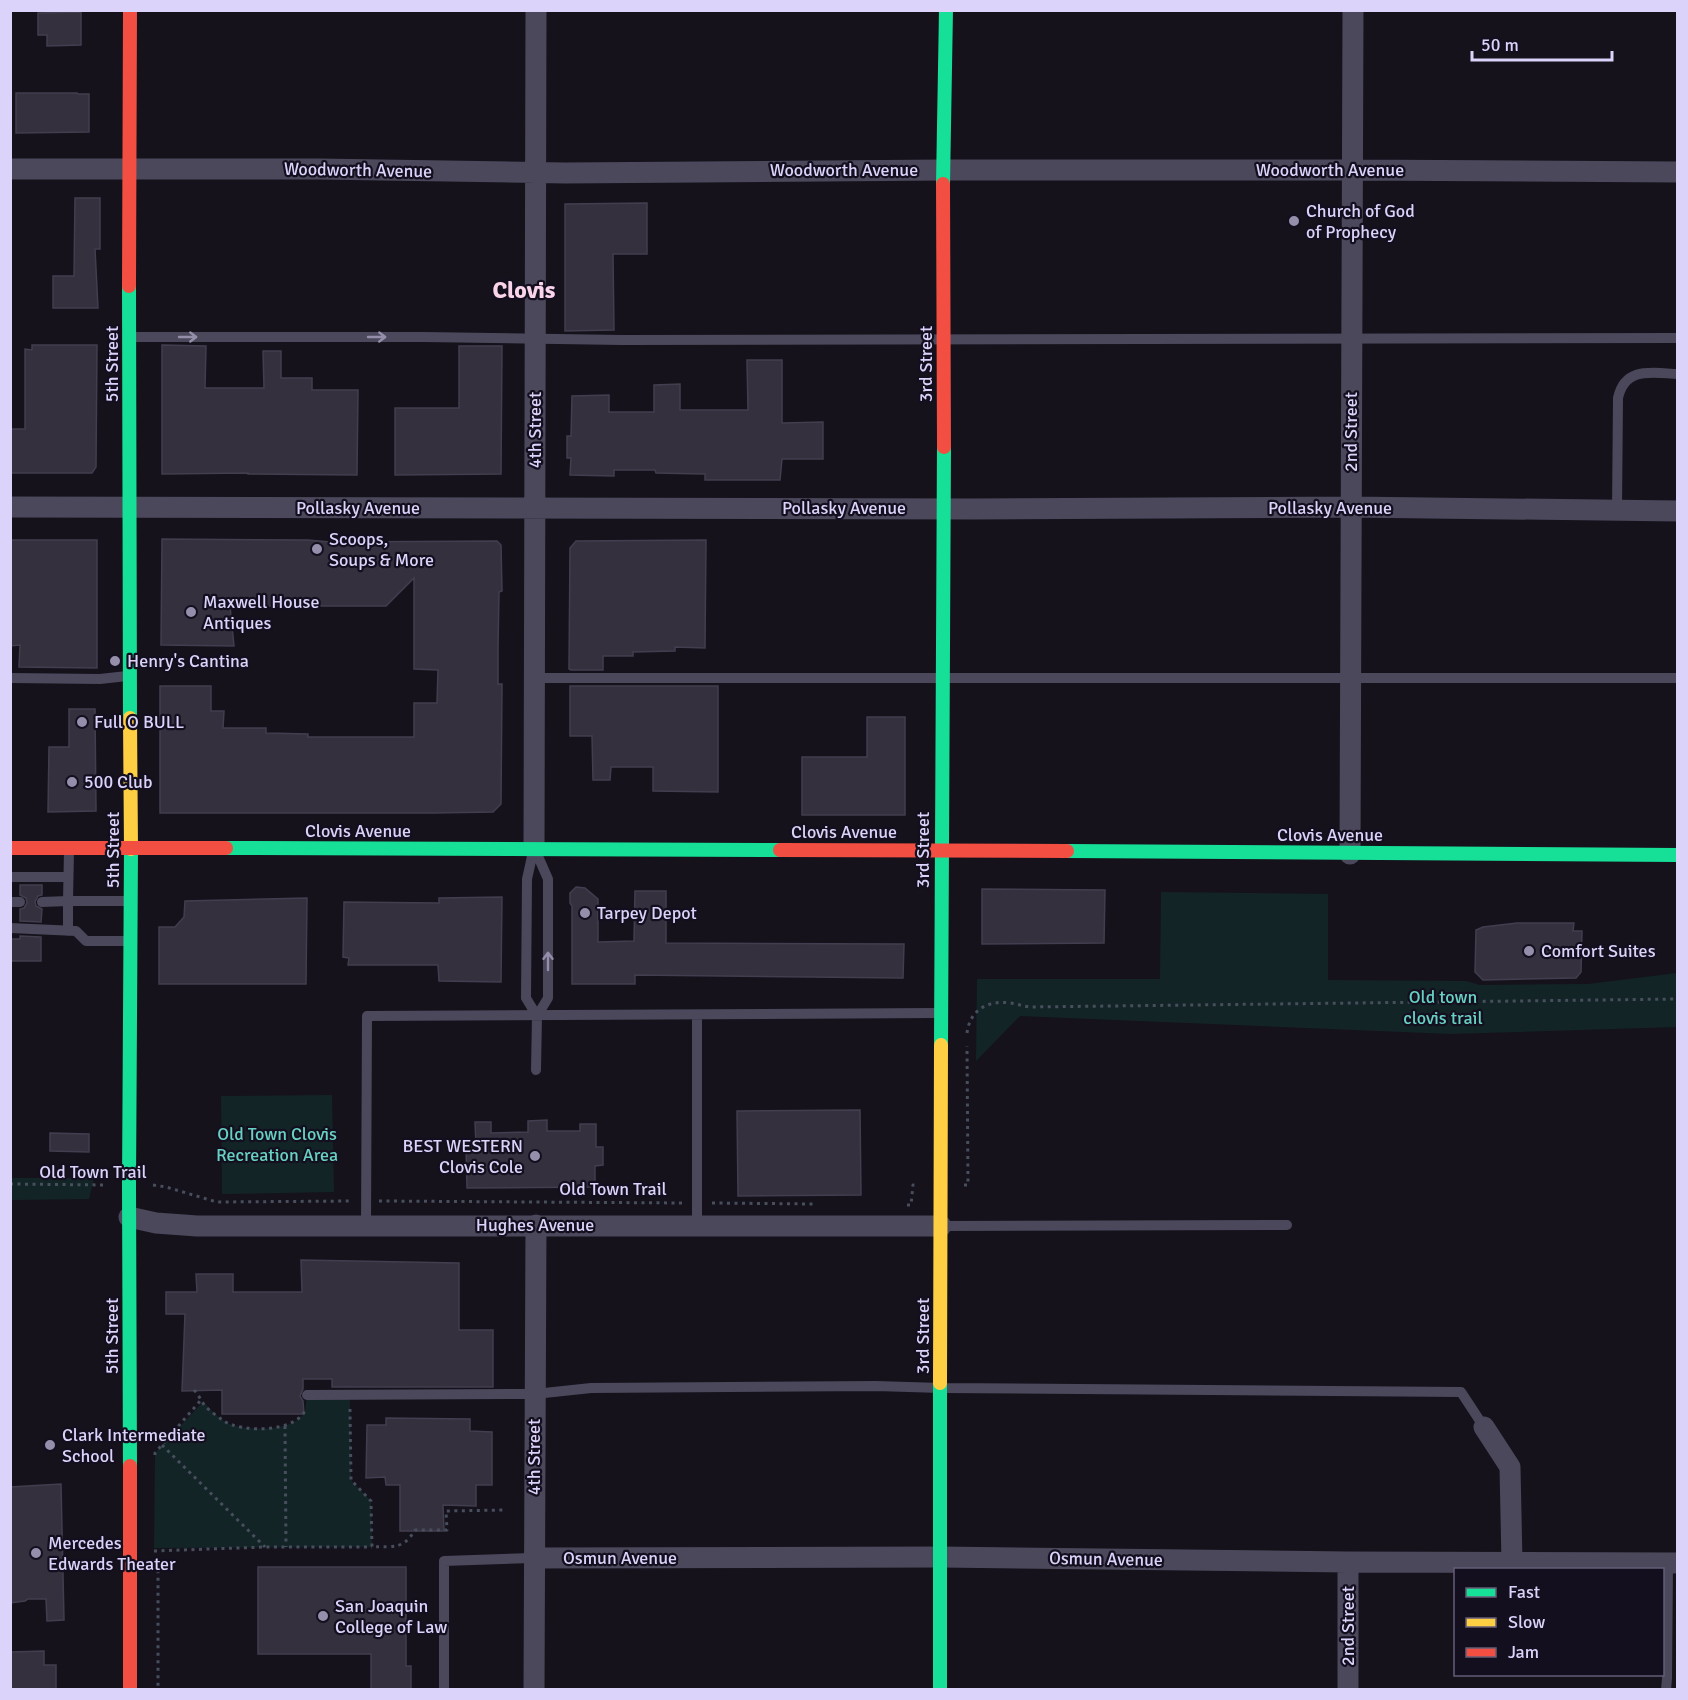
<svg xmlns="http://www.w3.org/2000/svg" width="1688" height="1700" font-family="Signika,sans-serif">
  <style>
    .green { fill: #132427 }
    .building { fill: #35303e; stroke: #433e4f; stroke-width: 1.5 }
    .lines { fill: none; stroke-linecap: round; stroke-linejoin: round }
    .path { stroke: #474e5c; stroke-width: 3; stroke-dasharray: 3 4.5; stroke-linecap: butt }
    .lane { stroke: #4b485b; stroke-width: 10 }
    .street { stroke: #4b485b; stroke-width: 21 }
    .fast { stroke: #16e098; stroke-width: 14 }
    .slow { stroke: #ffcf43; stroke-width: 14 }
    .jam { stroke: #f24e42; stroke-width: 14 }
    .oneway { stroke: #948eaa }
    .poi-dot { fill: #968fac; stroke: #140f1f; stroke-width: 2 }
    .labels { text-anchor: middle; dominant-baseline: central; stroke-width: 4.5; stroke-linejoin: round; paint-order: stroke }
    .street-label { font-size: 18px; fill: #dcd3fa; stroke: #140f1f }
    .poi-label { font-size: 18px; fill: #dcd3fa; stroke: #140f1f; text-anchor: start }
    .park-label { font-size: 18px; fill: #67d1c3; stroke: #140f1f }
    .district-label { font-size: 24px; font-weight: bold; fill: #fad4e8; stroke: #140f1f }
  </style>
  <rect width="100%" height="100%" fill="#15121c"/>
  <!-- green -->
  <path class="green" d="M1161,892l167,2v86l138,1 14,4 108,-1 89,-11v54l-227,7 -430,-18 -44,45 1,-82h183z
    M332,1095l2,97 -112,2 -1,-98z
    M11,1178h83l-5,21 -77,1z
    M307,1395h43l1,85 20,21 1,46 -218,1 1,-95 48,-51c7,6 13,14 21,19 15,10 54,10 70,1 4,-2 7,-6 11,-9z"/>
  <!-- building -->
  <path class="building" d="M81,12v33l-34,1v-11h-9v-22z
    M16,93h61l1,1h11v38l-73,1z
    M75,198h25v51h-5l3,59h-45v-32h21z
    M647,203v51h-34l1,76 -49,1v-127z
    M32,345h65l-1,122 -4,6h-82v-44h15v-80l7,1z
    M162,345l44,1 -1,42h59l-1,-37h18v27h31v12h46l-1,85 -109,-1v-1l-86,1z
    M459,346h43l-1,128 -106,1v-67h64z
    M747,360h35v63l41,-1v37h-41l-2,21h-75v-6l-49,-1 -1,-3h-41v6l-44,-1 1,-17h-4v-22h4l1,-40 37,-1v17h45v-27l26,-1v26h68z
    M162,539l146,1 22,2 167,-1 4,4 1,46 -3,1 -1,57v35h4l-1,120 -8,8 -60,1h-273v-127h51v25h13l-1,17h43v5l42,1v3h106v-34h23l1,-33 -24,-1v-91l-28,28h-156l4,40 -73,-1z
    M10,540h87v128l-78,-1 1,-22 -10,1z
    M706,540l-1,108 -30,-1v4l-42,1v4h-30v14h-32l-2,-1 1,-121 6,-7z
    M570,686h148v106l-65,-1v-24h-42l-1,13h-17l-1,-44h-22z
    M69,709h26l1,102 -48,1 1,-65h20z
    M867,717h38v98h-103v-58h65z
    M20,885h22v10l-4,1 -3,6 1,4 6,3 -1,13 -21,-1v-12l4,-1 3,-5 -1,-5 -6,-3z
    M576,887l9,1 13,11v43l36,-1 1,-50h31v52l238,1 -1,34 -268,-3v9h-63v-78l-2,-3v-10z
    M982,889l123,1 -1,53 -122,1z
    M502,897l-1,85 -62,-1 -1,-16h-90l1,-7 -6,-1 1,-55 95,1v-5z
    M307,898l-1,86h-147v-57h16l9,-10 1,-16z
    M1517,923h57l-1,8h9l-1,41 -5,6 -93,2 -8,-8 1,-42 7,-3z
    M20,936l21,1v24h-31v-22h10z
    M860,1110l1,85 -123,1 -1,-85z
    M547,1120v11h33v-7h16v23h7v18l-8,1v21l-128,1 -1,-42h10l-1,-24h16v11l37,-1v-11z
    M50,1133l39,1v18l-39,-1z
    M301,1260l158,3v67h34v57h-161v-8h-29v10l-3,7 3,5 1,13h-82v-24l-40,1 3,-77h-19v-22h31l-1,-18h37v18h69z
    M386,1418l84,1v12l22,1v53h-16v21l-33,-1 1,26h-44v-46h-14l-1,-8 -19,1 1,-53h19z
    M61,1484l3,136 -17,1 -1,-22h-18l-3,2 -15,2v-116z
    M258,1567h148v99h5v23h-40v-35h-113z
    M44,1651v14h12v24h-46v-37z"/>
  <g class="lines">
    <!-- path -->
    <path class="path" d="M967,1033c3,-23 20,-33 43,-30 7,1 13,3 20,4l648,-8
      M10,1184l95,1
      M153,1185l13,2 51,15 134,-1
      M964,1185h4l-1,-139
      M379,1201l305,2
      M712,1203l101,1
      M907,1205h4l2,-20h5
      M194,1390c5,5 7,11 11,16 5,5 13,11 19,15 18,12 74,12 82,-13
      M350,1409l1,71 20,21 1,46c22,-1 31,3 43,-17h32l-1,-19 58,-1
      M285,1426l1,121
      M162,1445l103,102
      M155,1455v-2l46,-53
      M154,1551l111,-4h107
      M154,1564l4,6v120"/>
    <!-- lane -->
    <path class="lane" d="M133,337h291l198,3 1056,-2
      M1617,510l1,-112c7,-32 34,-25 60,-24
      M10,678l90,1 27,-3
      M534,678h1144
      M69,851l-1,50h62
      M533,852l-6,27 -1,119 11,18 -1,54
      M537,854l11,25v119l-11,18
      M10,877h58
      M10,902h10
      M42,902l26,-1v30
      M10,928l66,3 10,10h43
      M697,1015v211
      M366,1225l1,-209 571,-3
      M942,1226l345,-1
      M307,1395l228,-1 56,-6 285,-2 65,2 520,4 23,35
      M444,1690v-129l89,-3
      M1666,1690l1,-12 1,-114"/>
    <!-- street -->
    <path class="street" d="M10,169h309l246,4 378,-3h410l325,2
      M10,507l963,2 377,-2 328,4
      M534,849l2,-839
      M1350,854l3,-844
      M129,1217l27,6 41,3h744
      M1484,1427l26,40 2,96
      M533,1558l408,-1 407,5 330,1
      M534,1690l2,-465
      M1348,1690v-128"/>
    <!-- fast -->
    <path class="fast" d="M943,184l3,-174
      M129,286l1,432
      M226,848l554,2
      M1067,851l611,4
      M941,1045l3,-598
      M130,1466l-1,-281 2,-336
      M940,1690v-307"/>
    <!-- slow -->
    <path class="slow" d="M130,718l1,131
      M940,1383l1,-338"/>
    <!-- jam -->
    <path class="jam" d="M943,184l1,263
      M129,286l1,-276
      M10,848h216
      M780,850l287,1
      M130,1466v224"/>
  </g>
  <!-- one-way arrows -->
  <defs><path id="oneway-shaft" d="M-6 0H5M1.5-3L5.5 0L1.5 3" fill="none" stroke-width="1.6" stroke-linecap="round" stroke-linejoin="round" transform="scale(1.5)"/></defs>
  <g class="oneway">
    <use href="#oneway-shaft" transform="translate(188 337)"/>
    <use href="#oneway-shaft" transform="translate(377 337)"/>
    <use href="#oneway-shaft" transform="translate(548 961) rotate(-90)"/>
  </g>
  <!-- markers -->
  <g class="poi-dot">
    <circle cx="1294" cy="221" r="6"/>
    <circle cx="317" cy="549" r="6"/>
    <circle cx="191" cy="612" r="6"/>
    <circle cx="115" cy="661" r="6"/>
    <circle cx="82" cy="722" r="6"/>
    <circle cx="72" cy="782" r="6"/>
    <circle cx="585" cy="913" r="6"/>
    <circle cx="1529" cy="951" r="6"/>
    <circle cx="535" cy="1156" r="6"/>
    <circle cx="50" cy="1445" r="6"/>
    <circle cx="36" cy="1553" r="6"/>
    <circle cx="323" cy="1616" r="6"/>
  </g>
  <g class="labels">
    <!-- street labels -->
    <g class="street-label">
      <text transform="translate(358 170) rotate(1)">Woodworth Avenue</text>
      <text x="844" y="170">Woodworth Avenue</text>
      <text x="1330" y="170">Woodworth Avenue</text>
      <text transform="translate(112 364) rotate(-90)">5th Street</text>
      <text transform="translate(926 364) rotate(-90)">3rd Street</text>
      <text transform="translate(535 430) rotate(-90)">4th Street</text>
      <text transform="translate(1351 432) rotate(-90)">2nd Street</text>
      <text x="358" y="508">Pollasky Avenue</text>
      <text x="844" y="508">Pollasky Avenue</text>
      <text x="1330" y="508">Pollasky Avenue</text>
      <text x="358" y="831">Clovis Avenue</text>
      <text x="844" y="832">Clovis Avenue</text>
      <text x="1330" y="835">Clovis Avenue</text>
      <text transform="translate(113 850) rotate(-90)">5th Street</text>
      <text transform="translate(923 850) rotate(-90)">3rd Street</text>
      <text x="93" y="1172">Old Town Trail</text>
      <text x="613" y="1189">Old Town Trail</text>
      <text x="535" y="1225">Hughes Avenue</text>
      <text transform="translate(112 1336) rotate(-90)">5th Street</text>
      <text transform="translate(923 1336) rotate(-90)">3rd Street</text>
      <text transform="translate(534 1457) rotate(-90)">4th Street</text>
      <text x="620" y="1558">Osmun Avenue</text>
      <text transform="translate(1106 1559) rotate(1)">Osmun Avenue</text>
      <text transform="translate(1348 1626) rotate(-90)">2nd Street</text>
    </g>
    <!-- poi labels -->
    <g class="poi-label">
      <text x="1306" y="211">Church of God<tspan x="1306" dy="21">of Prophecy</tspan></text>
      <text x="329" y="539">Scoops,<tspan x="329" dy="21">Soups &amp; More</tspan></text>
      <text x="203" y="602">Maxwell House<tspan x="203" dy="21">Antiques</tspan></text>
      <text x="127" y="661">Henry's Cantina</text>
      <text x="94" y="722">Full O BULL</text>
      <text x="84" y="782">500 Club</text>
      <text x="597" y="913">Tarpey Depot</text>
      <text x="1541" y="951">Comfort Suites</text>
      <text x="523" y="1146" text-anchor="end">BEST WESTERN<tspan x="523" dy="21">Clovis Cole</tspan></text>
      <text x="62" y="1435">Clark Intermediate<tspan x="62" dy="21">School</tspan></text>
      <text x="48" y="1543">Mercedes<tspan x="48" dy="21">Edwards Theater</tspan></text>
      <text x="335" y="1606">San Joaquin<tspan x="335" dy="21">College of Law</tspan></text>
    </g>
    <!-- park labels -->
    <g class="park-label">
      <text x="1443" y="997">Old town<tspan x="1443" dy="21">clovis trail</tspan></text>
      <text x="277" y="1134">Old Town Clovis<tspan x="277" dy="21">Recreation Area</tspan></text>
    </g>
    <!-- district labels -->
    <g class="district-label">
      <text x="524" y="290">Clovis</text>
    </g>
  </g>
  <!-- border -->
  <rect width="1688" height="1700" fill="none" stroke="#dcd3fa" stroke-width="24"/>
  <!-- legend -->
  <rect x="1454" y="1568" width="210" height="108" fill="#140f1f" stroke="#645d77" stroke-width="1.5"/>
  <rect x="1466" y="1588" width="30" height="9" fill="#16e098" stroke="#645d77" stroke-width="1.5"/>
  <text x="1508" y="1598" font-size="18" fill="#dcd3fa">Fast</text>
  <rect x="1466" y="1618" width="30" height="9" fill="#ffcf43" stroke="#645d77" stroke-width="1.5"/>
  <text x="1508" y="1628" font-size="18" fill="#dcd3fa">Slow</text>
  <rect x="1466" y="1648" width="30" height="9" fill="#f24e42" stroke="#645d77" stroke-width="1.5"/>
  <text x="1508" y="1658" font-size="18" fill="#dcd3fa">Jam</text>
  <!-- scale -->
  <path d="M1472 51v9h140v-9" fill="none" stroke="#dcd3fa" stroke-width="3"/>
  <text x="1481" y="51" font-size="18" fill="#dcd3fa" stroke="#140f1f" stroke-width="4.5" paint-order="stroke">50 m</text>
</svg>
